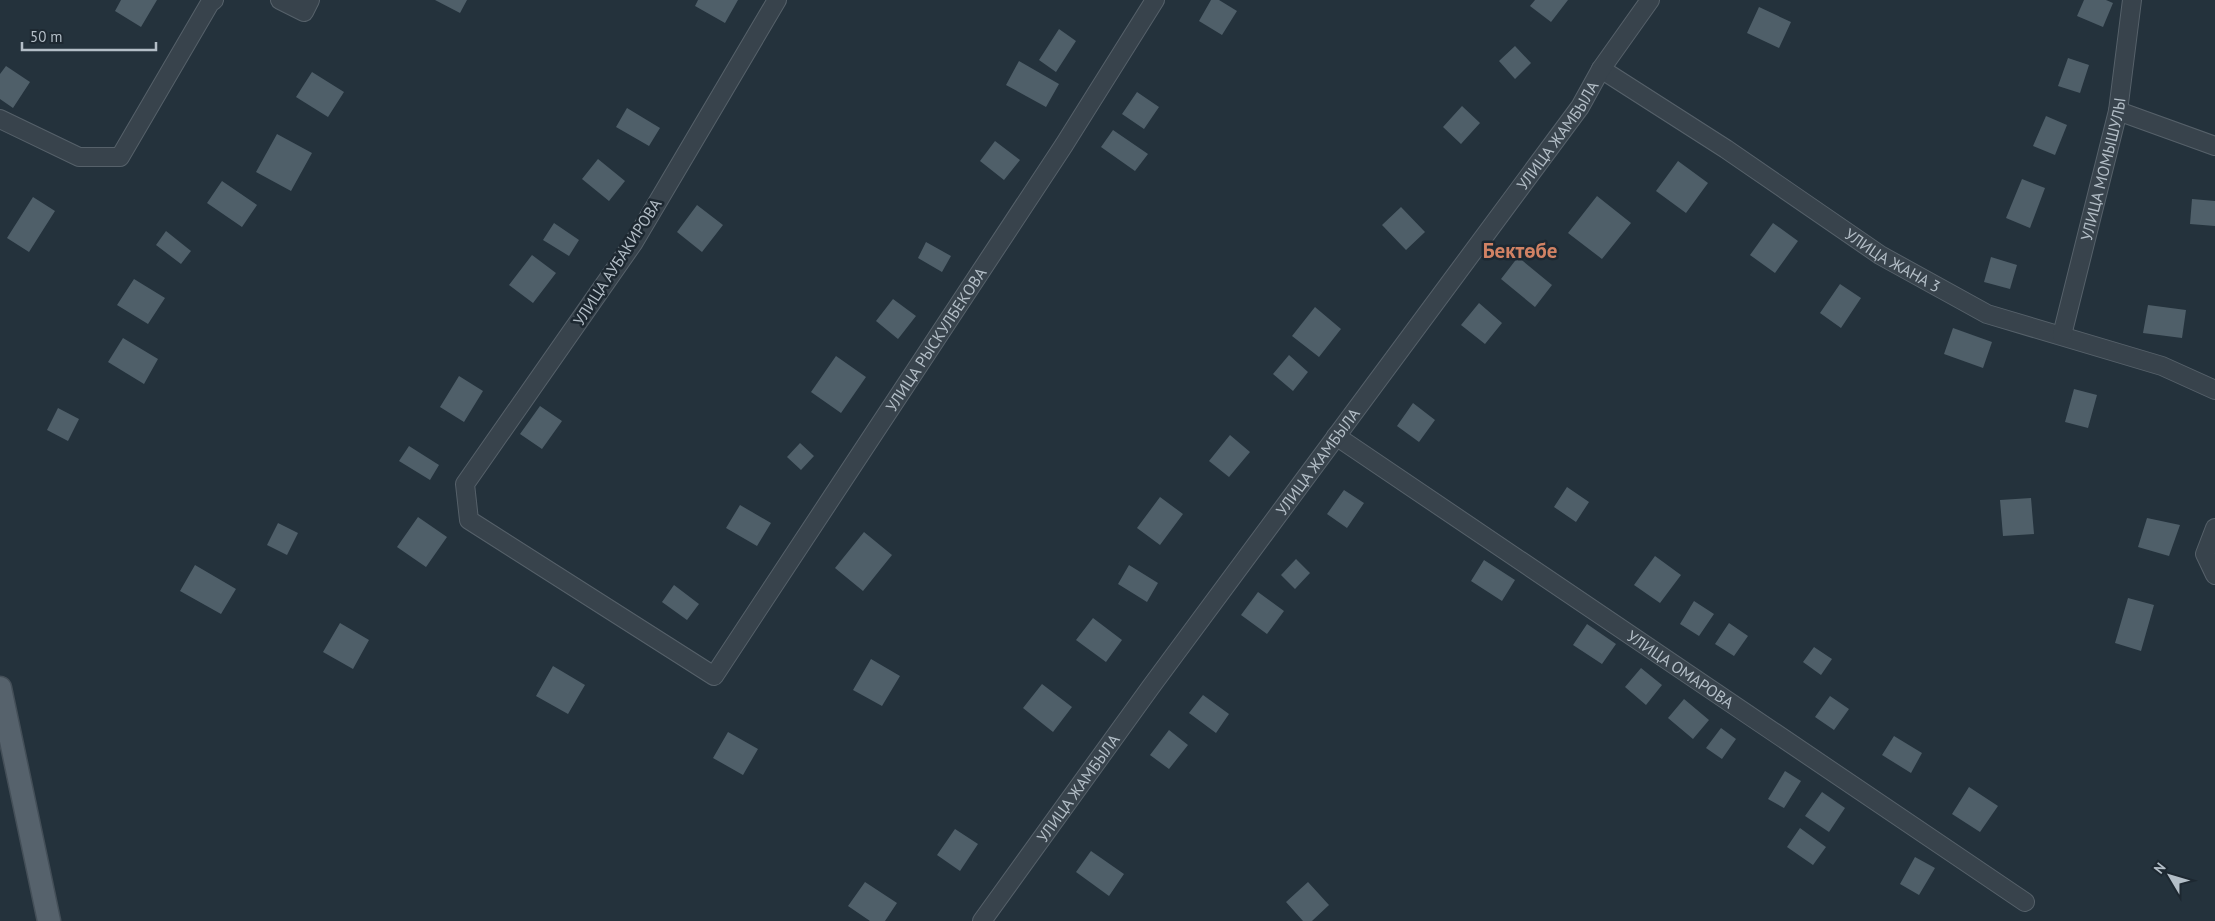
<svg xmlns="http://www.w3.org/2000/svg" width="2215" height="921" font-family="'PT Sans',sans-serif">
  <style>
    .building { fill: #4f5f69 }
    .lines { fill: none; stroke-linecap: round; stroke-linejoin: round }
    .minor-casing { stroke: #56616a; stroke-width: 20 }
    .major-casing { stroke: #444f58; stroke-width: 25 }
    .minor { stroke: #38434c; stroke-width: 18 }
    .major { stroke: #56626c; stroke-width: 22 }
    .labels { text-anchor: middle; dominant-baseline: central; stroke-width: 5; stroke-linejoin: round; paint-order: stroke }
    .street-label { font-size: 16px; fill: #b3bec7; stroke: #1d2831 }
    .district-label { font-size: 21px; font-weight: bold; fill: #d18264; stroke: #1d2831 }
  </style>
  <rect width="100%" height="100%" fill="#24323c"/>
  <!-- building -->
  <path class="building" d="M121,0h36l-16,27 -26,-16z
    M435,0h32l-7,13z
    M698,0h40l-13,23 -30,-17z
    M1211,0h8l18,11 -15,24 -23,-14z
    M1535,0h33l-17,22 -21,-16z
    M2084,0h22l7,3 -10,24 -26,-11z
    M1759,7l32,15 -12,26 -32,-15z
    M1059,29l17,12 -20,31 -17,-12z
    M1515,46l16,17 -16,16 -16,-18z
    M2068,58l21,7 -9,28 -22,-7z
    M1019,61l40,23 -13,23 -40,-22z
    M6,66l24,16 -17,26 -13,-9v-25z
    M312,72l32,20 -16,25 -32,-20z
    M1137,92l22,15 -15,22 -22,-15z
    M1462,106l18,17 -19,21 -18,-17z
    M627,108l33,20 -11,18 -33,-19z
    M2046,116l21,9 -12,30 -22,-9z
    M1113,130l35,24 -13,17 -34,-24z
    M277,134l35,19 -21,38 -35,-19z
    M995,141l25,19 -16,20 -24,-19z
    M598,159l27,22 -16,20 -27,-22z
    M1678,161l30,22 -22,30 -30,-22z
    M2022,179l23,9 -15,40 -24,-10z
    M222,181l35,24 -15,22 -35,-24z
    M1597,196l34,27 -29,36 -34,-26z
    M33,197l22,14 -26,41 -22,-14z
    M2192,199l23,2v25l-25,-2z
    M697,205l26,20 -21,27 -25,-20z
    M1401,207l24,25 -19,18 -24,-25z
    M554,223l25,17 -10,16 -26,-16z
    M1773,223l25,18 -23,32 -25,-18z
    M166,231l25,20 -10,13 -25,-19z
    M926,242l25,14 -9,16 -24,-14z
    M532,255l24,18 -23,30 -24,-18z
    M1518,257l34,28 -17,22 -34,-28z
    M1991,257l26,8 -7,24 -26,-7z
    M134,279l31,19 -17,26 -31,-19z
    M1840,284l21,14 -20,30 -21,-15z
    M893,299l23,17 -18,23 -22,-18z
    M1479,303l23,20 -17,21 -24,-19z
    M2148,305l38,5 -4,28 -39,-5z
    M1315,307l26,22 -22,28 -27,-21z
    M1953,328l39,14 -9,26 -39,-14z
    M123,338l35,21 -14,25 -36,-22z
    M1289,355l19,17 -15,19 -20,-17z
    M836,356l30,21 -25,36 -30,-21z
    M459,376l24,15 -19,31 -24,-15z
    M2074,389l23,6 -9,33 -23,-6z
    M1413,403l22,17 -16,22 -22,-16z
    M540,406l22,15 -20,28 -22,-15z
    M58,408l21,11 -11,22 -21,-11z
    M1230,435l20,17 -21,25 -20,-16z
    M800,443l14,13 -13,14 -14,-13z
    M409,446l30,19 -9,15 -31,-19z
    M1567,487l22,15 -13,20 -22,-15z
    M1344,490l20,13 -17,25 -20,-14z
    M1160,497l23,17 -23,31 -23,-17z
    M2031,498l3,36 -31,2 -3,-36z
    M740,505l31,18 -14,23 -31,-18z
    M418,517l29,20 -21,30 -29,-20z
    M2147,518l33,7 -11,31 -31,-9z
    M278,523l20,10 -11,22 -20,-10z
    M864,532l28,23 -29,36 -28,-23z
    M1655,556l26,19 -21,28 -26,-18z
    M1296,559l14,14 -15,16 -14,-14z
    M1484,560l31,20 -13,21 -31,-20z
    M195,565l41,24 -15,25 -41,-23z
    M1129,565l29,18 -11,19 -29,-18z
    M674,585l25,19 -12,16 -25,-18z
    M1258,592l26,19 -17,23 -26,-19z
    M2128,598l26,7 -13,46 -26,-8z
    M1694,601l20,13 -15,22 -19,-12z
    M1093,618l29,22 -16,22 -30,-22z
    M340,623l29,17 -16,29 -30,-17z
    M1729,623l19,13 -14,20 -19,-12z
    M1587,624l29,20 -14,20 -29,-19z
    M1814,647l18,12 -11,16 -18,-13z
    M871,659l29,17 -18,30 -29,-16z
    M553,666l32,19 -17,29 -32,-18z
    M1641,668l21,17 -16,20 -21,-18z
    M1042,684l30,23 -19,25 -30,-24z
    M1203,695l26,19 -13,19 -27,-20z
    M1830,696l19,13 -15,21 -19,-13z
    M1684,699l25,21 -16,19 -25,-21z
    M1721,728l15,11 -14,20 -16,-11z
    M1169,730l19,15 -19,24 -19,-14z
    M728,732l30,17 -15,26 -30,-17z
    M1894,736l28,17 -11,20 -29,-18z
    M1785,771l16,10 -17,27 -16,-9z
    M1969,787l29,19 -18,26 -28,-18z
    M1822,792l23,16 -16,24 -24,-16z
    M1800,828l26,19 -13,18 -26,-18z
    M955,829l23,15 -18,27 -23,-16z
    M1091,851l33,23 -15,22 -33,-24z
    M1915,857l20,11 -16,27 -19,-11z
    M865,882l32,21 -12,18h-15l-22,-15z
    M1308,882l21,23 -17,16h-9l-17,-19z"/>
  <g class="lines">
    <!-- minor casing -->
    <g class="minor-casing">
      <g id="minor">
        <path d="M280,0l24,12 6,-12"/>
        <path id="s1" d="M777,0l-143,242 -169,242 4,36 245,156 350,-531 91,-145"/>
        <path id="s2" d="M1601,69l125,80 154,106 107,59 175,52 53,24"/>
        <path d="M2118,111l97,35"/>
        <path d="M0,119l79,38h41l90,-154 4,-3"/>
        <path id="s3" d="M2062,335l56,-224 14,-111"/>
        <path id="s4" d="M1336,436l689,466"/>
        <path d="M2215,528l-10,26 10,21"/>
        <path id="s5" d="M982,921l168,-233 430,-581 21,-38 49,-69"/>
      </g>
    </g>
    <!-- major casing -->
    <g class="major-casing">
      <path id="major" d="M0,688l49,233"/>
    </g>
    <!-- minor -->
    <use href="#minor" class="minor"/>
    <!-- major -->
    <use href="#major" class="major"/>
  </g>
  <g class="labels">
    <!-- street labels -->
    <g class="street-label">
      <text stroke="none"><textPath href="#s5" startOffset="974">УЛИЦА ЖАМБЫЛА</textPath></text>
      <text stroke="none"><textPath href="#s3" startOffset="171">УЛИЦА МОМЫШУЛЫ</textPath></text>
      <text stroke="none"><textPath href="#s2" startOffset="349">УЛИЦА ЖАНА 3</textPath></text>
      <text transform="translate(617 262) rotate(-57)">УЛИЦА АУБАКИРОВА</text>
      <text stroke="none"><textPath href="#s1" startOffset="1306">УЛИЦА РЫСКУЛБЕКОВА</textPath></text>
      <text stroke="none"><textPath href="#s5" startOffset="569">УЛИЦА ЖАМБЫЛА</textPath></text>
      <text stroke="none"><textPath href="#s4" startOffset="416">УЛИЦА ОМАРОВА</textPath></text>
      <text stroke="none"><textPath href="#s5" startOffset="164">УЛИЦА ЖАМБЫЛА</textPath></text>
    </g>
    <!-- district labels -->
    <g class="district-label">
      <text x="1520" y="250">Бектөбе</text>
    </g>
  </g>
  <!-- north arrow -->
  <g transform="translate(2170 876) rotate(308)" stroke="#1d2831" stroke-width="4" paint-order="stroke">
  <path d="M0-4L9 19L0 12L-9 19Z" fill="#b3bec7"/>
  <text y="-8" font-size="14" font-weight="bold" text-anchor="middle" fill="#b3bec7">N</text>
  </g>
  <!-- scale -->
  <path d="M22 42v8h134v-8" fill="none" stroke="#b3bec7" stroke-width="2.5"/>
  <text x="30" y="42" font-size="15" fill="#b3bec7" stroke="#1d2831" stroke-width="4" paint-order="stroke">50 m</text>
</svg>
